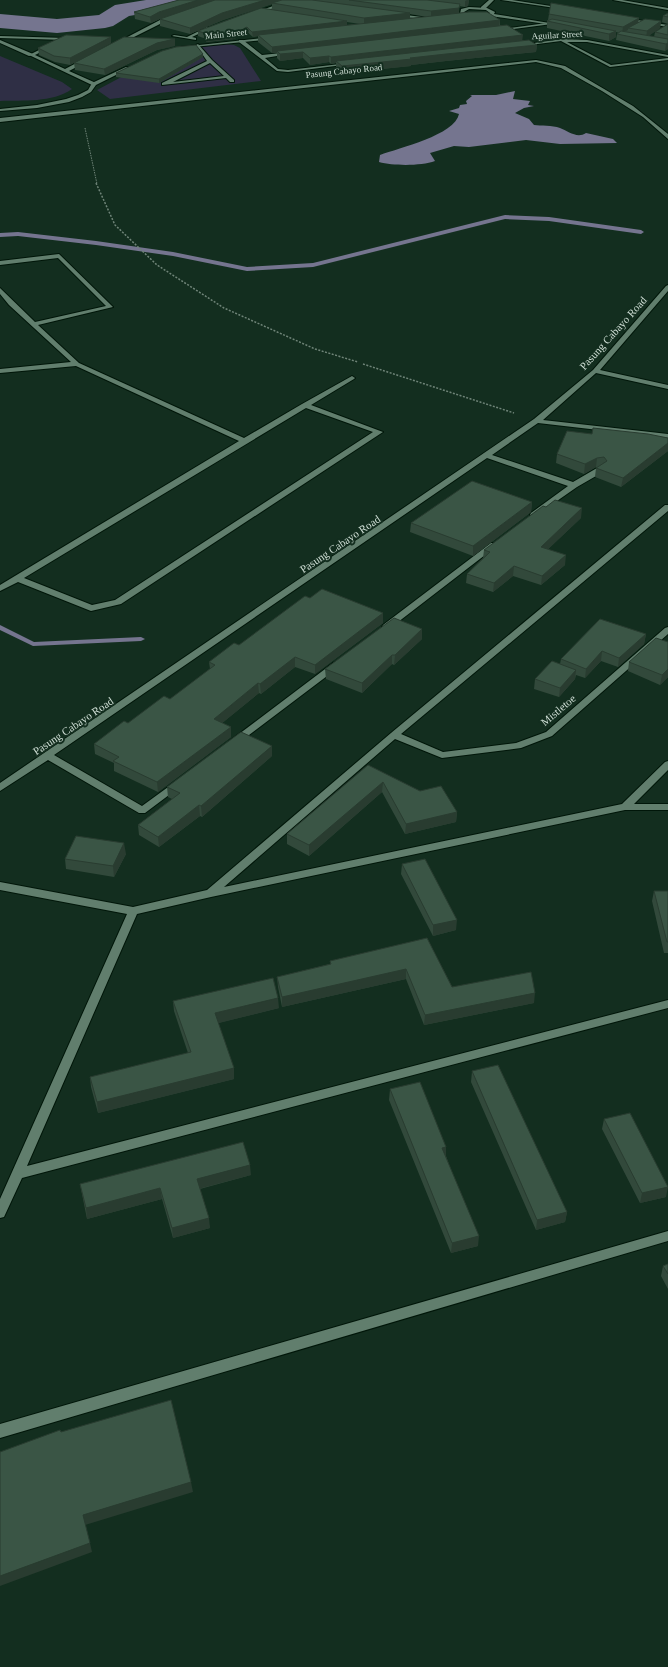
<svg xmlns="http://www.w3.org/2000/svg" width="668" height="1667" font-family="Georgia,serif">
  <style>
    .green { fill: #2f2f45 }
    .water { fill: #75758f }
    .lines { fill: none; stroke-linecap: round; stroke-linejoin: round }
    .stream { fill: #75758f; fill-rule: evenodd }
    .river { fill: #75758f; fill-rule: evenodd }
    .lane-casing { stroke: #001609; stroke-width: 2 }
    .street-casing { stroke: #001609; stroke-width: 2 }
    .secondary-casing { stroke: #001609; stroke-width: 2 }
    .path-far1 { stroke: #6f8478; stroke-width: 1; stroke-dasharray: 1.5 1; stroke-linecap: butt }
    .path { stroke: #6f8478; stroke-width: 1.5; stroke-dasharray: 2 1.5; stroke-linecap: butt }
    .lane { fill: #617e6d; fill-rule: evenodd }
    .street { fill: #617e6d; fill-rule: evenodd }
    .secondary { fill: #617e6d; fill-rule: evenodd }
    .wall { fill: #32493b; fill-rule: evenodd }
    .shaded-wall { fill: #293c30 }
    .building { fill: #3a5545; stroke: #293c30 }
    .labels { text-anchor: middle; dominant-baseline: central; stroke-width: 4; stroke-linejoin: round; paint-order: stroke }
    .far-street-label { font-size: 9px; fill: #cfded5; stroke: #132e1f }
    .street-label { font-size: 11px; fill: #cfded5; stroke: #132e1f }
  </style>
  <rect width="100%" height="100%" fill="#132e1f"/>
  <!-- green -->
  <path class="green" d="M226,44l8,1 6,3 21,33 -151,18 -13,-9 62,-33 23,-8z
    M0,56l62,26 10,7c-20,14 -49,11 -72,12z"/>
  <!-- water -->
  <path class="water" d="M515,91l-2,8 17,2 -2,4 6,1 -10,2 -9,5 14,6 5,6c7,1 18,0 26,3 8,3 17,11 26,5l27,6 4,4 -57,1 -34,-4 -57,7 -15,-1 -24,7 5,8c-14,5 -41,5 -56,1l1,-7c19,-7 75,-20 79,-41l-10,-3 10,-3 1,-3 7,-1 -1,-3 6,-5 -2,-1h26z"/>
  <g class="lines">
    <!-- stream -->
    <path class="stream" d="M505,215l44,2 92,13 3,2 -3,2 -92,-13 -44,-2 -192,48 -66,4 -74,-15 -77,-11 -78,-9 -18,1v-4l18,-1 78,9 77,11 74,15 66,-4z
      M0,625l34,17 107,-5 4,2 -4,2 -108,5 -33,-16z"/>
    <!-- river -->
    <path class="river" d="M146,0h47l-3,5 -8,2 -53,9 -16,10 -8,2 -48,5 -57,-5v-14l57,5 42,-4 16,-10z"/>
    <!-- lane casing -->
    <g class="lane-casing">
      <path id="lane" d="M0,36l66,2 2,1 -2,1 -66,-2z
        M0,40l33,14v1l-4,1 -29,-13z"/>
    </g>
    <!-- street casing -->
    <g class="street-casing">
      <path id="street" d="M290,0h6l-39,14 -4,-1z
        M489,0h5l-9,9h-4v-2z
        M501,0h11l52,8 -2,1z
        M613,0h9l46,8v2z
        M398,14l32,4 2,1 -2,1 -34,-4z
        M172,17l2,2 -10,3 -44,22 -4,-1 44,-23z
        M625,18l43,7v2l-45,-7z
        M554,22l-2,2 -54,7 -2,-1z
        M207,27l4,1 -19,9 4,1v2l-24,-4 2,-1 13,2z
        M562,39l25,1 81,15v2l-81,-15h-20l44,23 57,-7v2l-58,7 -49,-26 -39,5 -2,-1z
        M239,40h4l19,15 29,-3 -2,2 -24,4 13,11 10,1 61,-7 2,1 -63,8 -11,-1 -38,-29z
        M198,44l14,16 22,20v2h-4l-4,-4 -64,7v-2l45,-22 -11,-16zM210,63l14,13 -51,6z
        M47,46l4,1 -16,8 30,14 19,-10h4v2l-19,10 27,12v2h-4l-63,-30z
        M536,60l29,6 68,40 35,28v5l-25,-22 -41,-26 -41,-23 -25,-6 -536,60v-4z
        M59,254l54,53 -75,18 41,38 165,75 58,-34 50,-28 3,2 -1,1 -43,26 72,27 -262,172 -30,7 -73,-29 -18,9v-6l239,-144 -163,-75 -76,7v-4l71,-7 -62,-57 -9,-11v-6l35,34 71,-16 -48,-48 -58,7v-4zM306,408l67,24 -258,168 -23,5 -68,-27z
        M668,285v6l-68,79 68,15v4l-72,-16 -53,47 125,14v4l-130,-15 -46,32 81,27 24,-14h6v4l-26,15 -43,30 -4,-2 1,-2 37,-27 -81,-28 -433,297 88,51 33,-24h6l2,2 -2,2 -36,27h-6l-91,-53 -48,31v-8l534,-364 59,-49 73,-84z
        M665,505h3v6l-267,223 42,18 73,-9 30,-11 119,-104 3,-1v7l-116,102 -31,12 -79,10 -47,-19 -171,148 398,-83 43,-42 3,-1v9l-34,34h34v6h-43l-414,87 -74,17 -110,252 641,-166v8l-646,170 -18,39 -4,1v-19l127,-285 -127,-24v-8l133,25 74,-17 184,-157z
        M491,543h6l1,2 -109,84h-6l-1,-2 1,-2z
        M336,662l3,1 1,2 -1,2 -102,77h-6l-2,-2 2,-2 102,-77z
        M668,1231v10l-668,197v-14z"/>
    </g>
    <!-- secondary casing -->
    <g class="secondary-casing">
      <path id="secondary" d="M469,7l18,1 8,4 -1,2 68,11 -2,1 -70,-10 -17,2 -13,-4 1,-5zM469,9l17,1 4,3 -12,3 -14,-4z
        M271,37l2,2 -90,9 -2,-1z
        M126,67l4,1 -34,17 -5,7 -9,5 -13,5 -32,6 -37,3v-2l37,-4 29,-6 12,-4 10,-5 4,-7z"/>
    </g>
    <!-- path-far1 -->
    <path class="path-far1" d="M85,128l12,56"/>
    <!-- path -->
    <path class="path" d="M96,183l19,42 42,40 67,43 91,41 43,13
      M363,364l151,49"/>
    <!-- lane -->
    <use href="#lane" class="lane"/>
    <!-- street -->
    <use href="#street" class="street"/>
    <!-- secondary -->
    <use href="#secondary" class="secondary"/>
  </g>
  <!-- wall -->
  <path class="wall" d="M179,0h290l-1,6 -3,1 -6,-1v7l41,7v5l22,15 15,5 -1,7 -90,9 -35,4v1l-69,7 -6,-5v-5l-5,1 -2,-2 -19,3 -7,-7 -23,3 -3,-3v-5h-5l-14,-11v-6l-5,1 -6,-5 -13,7 -28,3v-3l-8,-3v-5l117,-14 -43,-7v-6l-49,16 -33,14 -30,-8v-7l25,-9 -25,9 -9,4 -16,-4 -1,-7zM410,14l17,3 -17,1zM347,22l13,2 -13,1z
    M668,13v11l-6,-2 1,-6z
    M549,14l90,4 -1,4 23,-1 -1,7 -12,8 6,1 1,-5 13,-8v25l-3,2 -49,-11 1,-6 2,-1 -3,-1v5l-7,4 -62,-13v-7l2,-1h-1z
    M111,43l-41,22 -15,-3 -16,-7 -1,-7z
    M175,46l-18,4 -52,25 -30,-5 -1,-7z
    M203,57l-44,26 -43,-6v-4z
    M592,434l76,4v13l-47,36 -26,-10 1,-9 3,-1h-3l-12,7 -28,-11 1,-9z
    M532,502l-1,10 -58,44 -63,-24 1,-9z
    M581,518l-33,31 17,16 -24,20 -28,-9 -20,16 -27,-9 1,-9 16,-16 1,-8z
    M310,598l73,15v10l-68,51 -20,-7 -34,27 -2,-1 -37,30 9,4v10l-73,55 -44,-21v-8l-19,-9 -1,-10 76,-45 40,-30 -1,-7 30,-17z
    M422,629v10l-28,26 -2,-1 -30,29 -36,-14 -1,-10z
    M646,634l-2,10 -26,23 -17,-6 -16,17 -9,-3 -1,4 -16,18 -25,-8 1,-10 25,-15 1,-5z
    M668,642v35l-8,8 -32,-14 1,-9z
    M272,756l-70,61 -2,-1 -41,31 -20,-12 -1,-10 34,-26 -4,-2 -1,-10z
    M368,765l89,47 -1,10 -51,12 -23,-42 -73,64 -22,-12v-10z
    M126,854l-12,23 -48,-8 -1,-10z
    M402,864l54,66 -23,6 -32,-62z
    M654,891h14v62h-4l-12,-52z
    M427,938l25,49 82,16 -110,22 -18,-46 -124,28 -4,-20 -1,-10 53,-13v-3z
    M173,1001l106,7 -61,15 16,56 -136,34 -7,-26 -1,-10 98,-24 -14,-42z
    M472,1071l95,141 -2,10 -29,8 -65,-148z
    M390,1089l56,67 32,90 -27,7 -62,-153z
    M604,1119l62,78 -26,6 -38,-74z
    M251,1175l-51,14 10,39 -37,10 -11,-39 -75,20 -7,-35z
    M668,1264v25l-7,-13 2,-10z"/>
  <!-- shaded-wall -->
  <path class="shaded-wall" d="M198,0h20l-58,19 -9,4 -1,-6 9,-5z
    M265,0h20l-13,3v1l-49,16 -33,14v-6l32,-15z
    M467,0h2l-1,6 -3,1v-6z
    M459,8v6l-28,3v-6z
    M410,13v6l-46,6v-7z
    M639,18l-1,7 -10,3v2l-6,3 1,-6z
    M500,20l-1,7 -222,24v2h-5v-6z
    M347,21v5l-89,9v1l-5,1 -1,-5z
    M661,21l-1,7 -14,10 1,-7z
    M247,27v5l-13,7 -28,3v-5z
    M616,31v6l-7,4v-7z
    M523,35l-1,7 -186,19v2l-5,1v-7z
    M111,37v6l-41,22v-7z
    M175,39v7l-18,4 -52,25 -1,-6 53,-26z
    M668,43v6l-3,2 1,-7z
    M537,45l-1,7 -90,9 -35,4v1l-69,7v-7l104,-12z
    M303,52v6l-23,3v-7z
    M203,54v3l-44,26v-4z
    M329,56v6l-19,3v-7z
    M668,443v8l-47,36 2,-9z
    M597,458l-1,9 -12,7 1,-10z
    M532,502l-1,10 -58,44v-10z
    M582,508l-1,10 -41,39 1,-10z
    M566,555l-1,10 -24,20 1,-9z
    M514,566l-1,10 -20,16 1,-9z
    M383,613v10l-68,51v-9z
    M422,629v10l-28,26 1,-10z
    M646,634l-2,10 -26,23 1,-9z
    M602,651l-1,10 -16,17 1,-9z
    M392,655v9l-30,29v-10z
    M295,657v10l-34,27 -1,-10z
    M668,669v8l-8,8 2,-10z
    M576,670l-1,9 -16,18 1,-9z
    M258,683l1,10 -44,36 -1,-10z
    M231,727v10l-73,55 -1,-10z
    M272,746v10l-70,61 -1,-11z
    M383,782l-1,10 -73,64v-11z
    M199,805l1,11 -41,31 -1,-10z
    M457,812l-1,10 -51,12 1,-10z
    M124,843l2,11 -12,23 -1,-11z
    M457,920l-1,10 -23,6v-11z
    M406,969v10l-124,28v-10z
    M535,993l-1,10 -110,22 1,-10z
    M278,998l1,10 -64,16v-11z
    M234,1068v11l-136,34 -1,-11z
    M446,1147v10l-4,-9z
    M250,1165l1,10 -53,14 -1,-10z
    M668,1187l-2,10 -26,6 2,-10z
    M160,1188l2,11 -75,20 -1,-11z
    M567,1212l-2,10 -29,8 1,-10z
    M209,1218l1,10 -37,10 -1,-10z
    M479,1236l-1,10 -27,7 1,-10z
    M191,1482l2,10 -108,33 -2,-10z
    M90,1543l2,9 -92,34v-10z"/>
  <!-- building -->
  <path class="building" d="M179,0h19l-39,12 -9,5 -16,-5z
    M215,0h50l-43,13 -32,15 -30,-9z
    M282,0h30l98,13 -46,5 -92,-15z
    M349,0h78l33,4 -1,4 -28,3z
    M551,3l88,15 -16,9 -74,-13z
    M261,8l86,13 -95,11 -5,-5 -13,7 -28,3 1,-3 -9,-3z
    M469,12h18l13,8 -228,27 -14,-12z
    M668,13v4l-5,-1z
    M552,19l64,12 -7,3 -62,-13z
    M645,19l16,2 -14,10 -19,-3z
    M668,24v11l-13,-3z
    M507,25l16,10 -192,22 -2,-1 -19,2 -7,-6 -23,2 -3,-3z
    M621,31l47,8v4l-2,1 -49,-10z
    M66,35l45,2 -41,21 -16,-2 -16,-8z
    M124,37l51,2 -18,4 -53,26 -30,-6z
    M529,40l8,5 -91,9 -36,4 2,1 -70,7 -6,-5z
    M196,45l7,9 -44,25 -43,-6 46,-22 14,-4z
    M593,428l55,6 20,4v5l-45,35 -27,-10 11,-7 -3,-4 -7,1 -12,6 -28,-10 10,-23 25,3z
    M472,481l60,21 -59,44 -62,-23z
    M555,500l27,8 -41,39 25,8 -24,21 -28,-10 -20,17 -27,-9 23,-22 -6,-2 59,-44 3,1z
    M322,589l61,24 -68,52 -20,-8 -35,27 -2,-1 -44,36 17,8 -74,55 -44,-21 6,-4 -25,-13 30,-23 4,2 36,-27 6,3 45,-34 -6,-3 25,-19 5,2 66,-49 5,2z
    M394,618l28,11 -27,26h-3l-30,28 -37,-14z
    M600,619l46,15 -27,24 -17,-7 -16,18 -25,-10z
    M656,638l12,4v27l-6,6 -33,-13z
    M552,661l24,9 -16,18 -25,-9z
    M241,732l31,14 -71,60 -2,-1 -41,32 -20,-12 42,-32 -13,-6z
    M368,765l52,26 21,-5 16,26 -51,12 -23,-42 -74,63 -22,-11z
    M76,836l48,7 -11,23 -48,-7z
    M425,859l32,61 -24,5 -31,-61z
    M654,891h14v51h-1z
    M427,938l25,49 79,-15 4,21 -110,22 -19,-46 -124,28 -5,-20 54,-13 -1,-3z
    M273,978l5,20 -63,15 19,55 -137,34 -7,-25 101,-25 -18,-51z
    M498,1065l69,147 -30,8 -65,-149z
    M420,1082l26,65 -4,1 37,88 -27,7 -62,-154z
    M630,1113l38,74 -26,6 -38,-74z
    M243,1142l7,23 -53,14 12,39 -37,10 -12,-40 -74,20 -6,-24z
    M668,1264v10l-5,-8z
    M171,1400l20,82 -108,33 7,28 -90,33v-124l60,-22 1,2z"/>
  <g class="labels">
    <!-- far-street labels -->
    <g class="far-street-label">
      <text transform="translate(226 34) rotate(-6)">Main Street</text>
      <text transform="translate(557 35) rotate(-3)">Aguilar Street</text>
      <text transform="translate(344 71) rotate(-6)">Pasung Cabayo Road</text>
    </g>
    <!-- street labels -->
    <g class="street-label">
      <text transform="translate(613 333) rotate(-48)">Pasung Cabayo Road</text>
      <text transform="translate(340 544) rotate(-34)">Pasung Cabayo Road</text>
      <text transform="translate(558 710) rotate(-40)">Mistletoe</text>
      <text transform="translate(73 726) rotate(-34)">Pasung Cabayo Road</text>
    </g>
  </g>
</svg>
